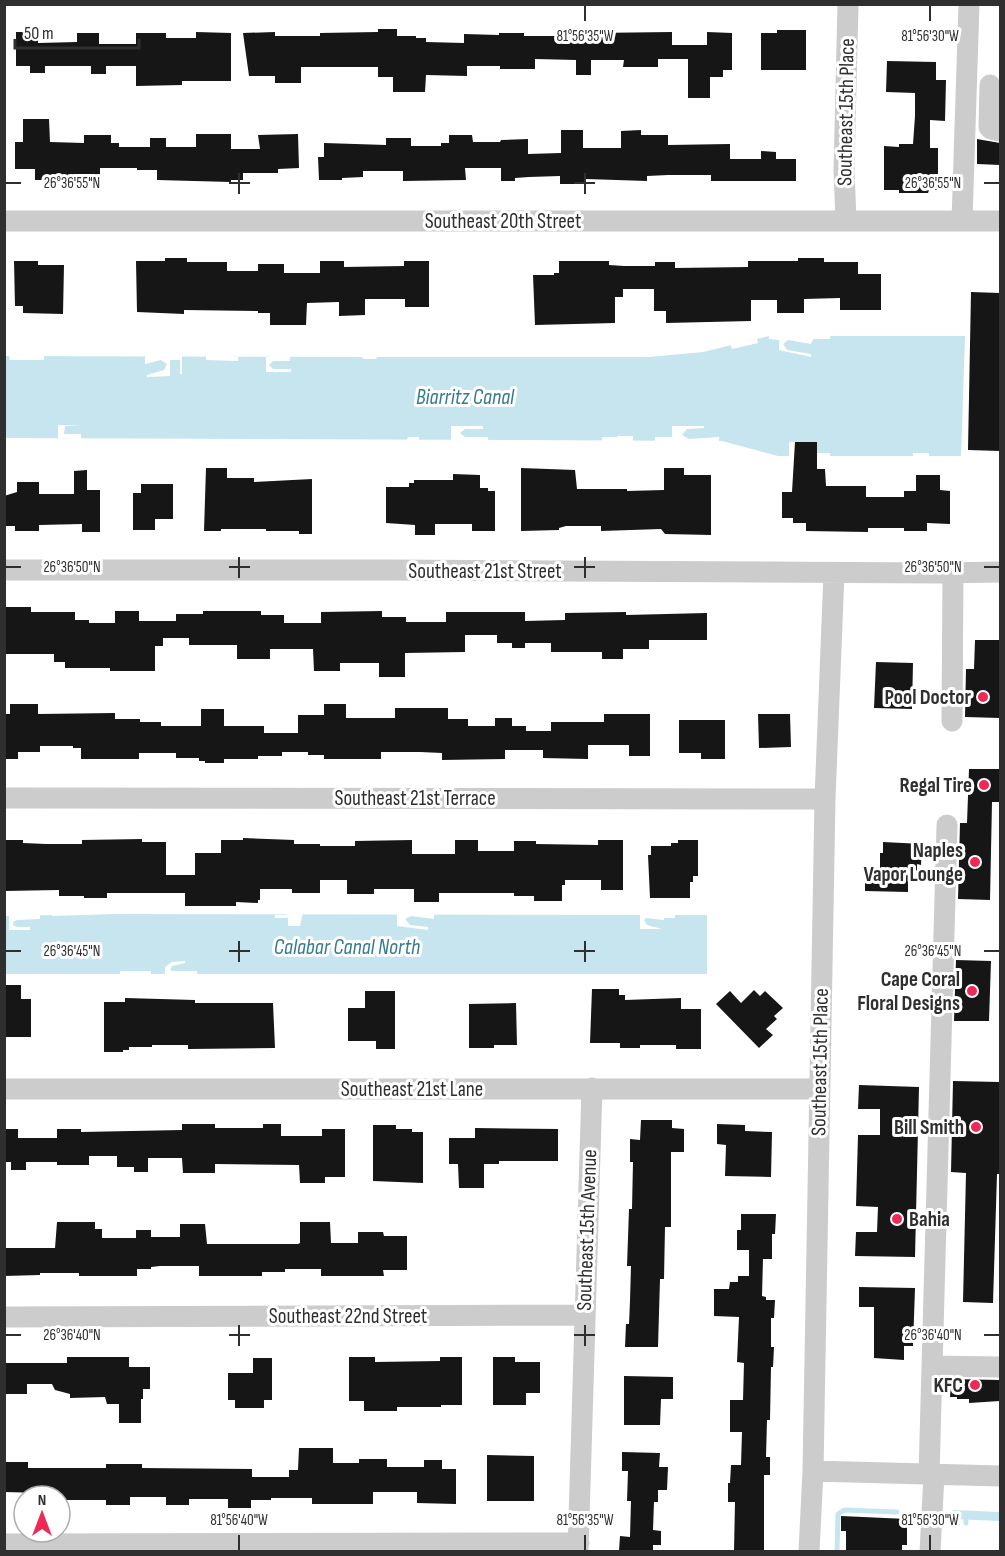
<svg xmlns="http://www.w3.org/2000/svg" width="1005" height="1556" font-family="'Sofia Sans Condensed',sans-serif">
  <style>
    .water { fill: #c7e5ee }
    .pier { fill: #fff }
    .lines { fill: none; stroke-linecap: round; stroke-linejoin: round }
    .stream { stroke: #c7e5ee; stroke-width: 5 }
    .building { fill: #161616 }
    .minor { stroke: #ccc; stroke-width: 21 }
    .ticks { fill: none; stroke: #2f2f2f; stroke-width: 2 }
    .poi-dot { fill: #ef2856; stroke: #fff; stroke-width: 2 }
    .labels { text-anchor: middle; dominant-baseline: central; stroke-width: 6; stroke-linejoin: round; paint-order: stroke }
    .street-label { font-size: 21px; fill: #2f2f2f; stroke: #fff }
    .poi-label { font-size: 21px; font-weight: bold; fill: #2f2f2f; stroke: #fff; text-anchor: end }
    .water-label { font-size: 22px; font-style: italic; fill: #367b8f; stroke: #fff }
    .ticks-label { font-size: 15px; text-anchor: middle; fill: #2f2f2f; stroke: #fff; stroke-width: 6; stroke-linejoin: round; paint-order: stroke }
  </style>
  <rect width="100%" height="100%" fill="#fff"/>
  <!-- water -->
  <path class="water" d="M769,336h196l-4,120h-183l-56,-15 -717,-3v-82l357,1 2,2h12l1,-2h272l54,-5z
    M105,914l602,1v59h-702v-58z
    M953,1510l47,2v9l-48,-2 -3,-1z"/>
  <!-- pier -->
  <path class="pier" d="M769,336h61v3h-17l-2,5 -23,-4 -5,4 4,6 24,4v3l-32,-7v-10l-10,-1z
    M742,339l1,3 14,-3 1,4 -26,6 -2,-7z
    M33,353h11v7h-34l-1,-4h23z
    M152,353h17v3h13v18h-2v-14h-10v16l-23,1v-2l17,-5 3,-6 -6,-4 -16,4v-8h7z
    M214,353l16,1v3h8v4l-32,-1v-4h7z
    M275,354h15v7h-17l-4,4 4,4h18v3h-25v-15h8z
    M58,425h23l-16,1 -1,8h17v7h-11v-3h-12z
    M451,426h32v3h-18l-5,4 5,4h23v4h-7l-1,3 -11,-1 -1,-3h-17z
    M672,426h32v2l-17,1 -5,6 7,4 30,-2v4h-64v-4h17z
    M618,436h15v8h-31v-7h15z
    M408,437h11v6h-37v-3h25z
    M789,442h28v3l-21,8h34v6h-15l-1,-3h-25z
    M913,453h16v3h32v3h-48z
    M105,911h8v3l-61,2v-3z
    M288,912h15l-3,14h-12v-8h-13v-3h12z
    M659,912h16v6h-11v2l-18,-2 -2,2 3,5 15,4h-22v-14h18z
    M4,913h36v6l-23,1 -4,2v3l4,2h13v3h-21v-14h-4z
    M397,914h37v5l-23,-3 -6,3 5,6 18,2v3l-31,-4z
    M185,961v2l-13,3 -2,4 3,1h24v6h-12v-3h-20v-7l7,-5z
    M120,971h31v3h-18v3h-13z"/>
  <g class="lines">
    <!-- stream -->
    <path class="stream" d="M966,1523v-3
      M837,1552l1,-38 6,-4 53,2"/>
  </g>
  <!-- building -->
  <path class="building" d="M378,29h19v7h19v2h10v4l38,1v-9l35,1v-2h25v3h69v-3l79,-1v13h35v-13l25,1v37h-9v7h-13v21h-22v-39h-30v8h-35l1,-7h-33v15h-15v-15l-41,-1v10h-35v-3h-33v10l-41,-1 -1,17h-32v-15h-15v-10h-77v16h-26v-7h-26l-6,-43 32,-1v4h45v-3l58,-1z
    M777,30h29v40h-45v-37h16z
    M16,32h22v11l39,-1v-9h22v11h37v-11h30v5h30v-6l35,1v48h-49v4l-46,1v-20h-30v8h-15v-8h-46v7h-15v-7h-14z
    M887,61l49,1v18h10l-1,41 -15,-1v28h8v42h-9l-1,3h-29v-3h-15v-44l15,1v-3h14l2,-28v-23l-29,-1z
    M23,119h26l1,23 34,1v-8h27v8h8v4h31v-9h16v9h30v-13h35v15h29l-2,-14 40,-1 1,34 -21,1v4h-35v7h-12v2l-74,-2v-10h-20v-2h-37v12h-65v-11h-20v-27h8z
    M561,130h22v18h38v-17l20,-1v5h27v10l62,-1v15h31v-8l15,1v7h20v22h-85v-6h-43l-21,1v5l-61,-2v3h-6v2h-20v-8l-31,1 -14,1v3h-14v-13h-36l1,12 -63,1v-10h-40v6l-21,1v2h-23l-1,-23h6v-14l62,2v-7h25v8h30v-3h8v-8h23l1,7h27l1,-2 27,-1v15l33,-1z
    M977,139l23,4v22l-23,-1z
    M165,258h22v4h40v9h31v-7h26v9h36v-12h24v6l60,-1v-5h25v46h-24v-8h-40v16l-26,1v-14l-32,1 -1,22h-36v-12h-12v-2l-74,-1v4l-47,-2 -1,-51h29z
    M798,258h26v4h34v12h23v36h-41v-12l-36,1v14h-27v-13h-26v21l-85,2v-12h-12v-22h-31v8h-8v26l-80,2 -2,-50h21v-2h5v-12h50v4l15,1h31v-4h20v6l73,-1v-6h50z
    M14,261h24v4h26l-1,49 -40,-1v-7h-8z
    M971,292l29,1v158l-32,-1z
    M795,442h22v27h8l1,17h40v11h38v-6h12v-16h24v15l10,1v33l-23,-1v8h-23v-3h-36v4l-62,-1v-8h-13v-5h-11v-26h10z
    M206,468h21v10h27v4l58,-3v55h-13v-3h-33v-2h-45v2h-17z
    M521,468l54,2 2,19h50v2l37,-1v-22h20v7h27v60l-46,-1 -4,-5 -60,2v-5h-35l-7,2v2l-38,1z
    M87,470v20h13v42h-18v-8l-43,1v6h-24v-5h-11v-30l13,-4v-10h22v12h35v-23z
    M453,474l27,1v13h8v3h7v40h-23v-7h-37v11h-20v-10l-29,-2v-36h23v-4h5v-3h39z
    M141,484h32v35h-18v11h-22v-37h8z
    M4,607h27v5h44v8h14v3h26v-12h24v10h37v-7h27v-3h58v4h23v8h37v-11l61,-1v6h24v5h40v-10h79v9l40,-1v-7l61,-1v3l81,-2v27h-58v9h-26v10h-21v-7h-51v-9h-26v5h-13v-5h-15v-8h-32v17l-60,1v24h-26v-14h-39v8h-26l-1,-22h-43v10h-33v-14h-48v-7h-26v8h-8v25h-45v-3h-45v-6h-11v-8h-50z
    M975,640h25v78l-35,-1 1,-48h8z
    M876,662l37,1 -1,46 -38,-1z
    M10,704h28v10l77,-1v6h25v3h21v4h40v-17h23v17h40v7h34v-18h26v-11h22v14h49v-10h53v11h20v7h27v-8h17v8h14v5h25v-9h53v-8h46v42h-21v-11h-41v14l-45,-1v-8h-38v9l-63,1v-7l-22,-1h-39v7h-57v-4h-16v-3h-26v4h-24v3h-34v4h-19v-2h-6v-3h-23v-5h-37v6h-58v-11h-8v-2h-33v6h-22v7h-14v-45h6z
    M758,714h32l1,33 -32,1z
    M679,720h46v39h-24v-6h-22z
    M969,769h31v33h-8l-2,98 -32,-1 2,-76h7z
    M243,838l51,2v4h26v2h35v-5l57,-1v14h43v-14h23v11h36v-10h22v3l62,1v-5h25v50h-22v-10h-36v5h-3v16h-28v-5h-20v-3h-75v9h-25v-13h-40v5h-27v-14h-27v13h-28v-4h-32v11h-2v3l-22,-1v4h-51v-13h-78v5h-23v-2h-25v-6l-55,1v-51h19v3l23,1h36v-4l60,-1v3h24v33h29v-22h26v-13h22z
    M678,840h20v36h-5v6h-3v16h-40l-2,-43h3v-9h20v-3h7z
    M883,842l39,2 -1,21 -4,-1v13h-9v15l-43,-1v-18l15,1v-21h3z
    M956,960l35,1 -2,60h-35z
    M4,985h17v14h10v38h-27z
    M592,989h27v6h6v5l56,-2v11h20v40h-25v-4h-36v3h-20v-5h-30z
    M754,990l6,6 5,-5 18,17 -9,8 3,3 -11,10 7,6 -14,13 -43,-44 14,-13 11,12z
    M365,991h30v58h-19v-8h-28v-33h17z
    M125,998l70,2v3h78l2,45 -87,1v-4h-36v2h-23v3h-6v2h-19v-50h21z
    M516,1003l1,42h-23v3h-25v-44z
    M953,1081l47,1v92h-3l-4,129 -30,-1 3,-129 -15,-1z
    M859,1085l60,2 -4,170 -60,-1 1,-24h21l1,-25 -22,-1 2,-71h22v-26h-22z
    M641,1120h31v8l12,1v23h-13v75h-6l-1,52h-4l-2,68h-33l1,-23h3l1,-23 1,-35h-4l2,-57h3l1,-47h-3v-23l10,1z
    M182,1124h33v4h48v-4h18v12h41v-7h23v48h-20v6h-25l-1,-18 -84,-1v9h-32l-1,-15h-34v14h-14v-5h-17v-11h-28v9h-32v-3h-31v8h-15v-8h-7v-33h14v9h39v-9h24v3l101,-2z
    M717,1124l28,1v6l27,1 -1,45 -46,-1 1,-31 -9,-1z
    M373,1125h23v4h16v3h11v51l-50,-2z
    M475,1128l83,1v32h-59v3h-15v24h-25l-1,-24h-9v-26h26z
    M741,1214h35l-1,20h-3v25h-9l-1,37 4,1v3h9l-1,18h-3v29h3l-1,20h-2l-1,53h-3l-1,37h4v18h-6v76h-30l1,-49h-7v-19h2l1,-18h10l1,-33h-12v-32h13l1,-37 -7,-1 2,-45 -25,-1v-27h15l1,-7h8v-6h11v-26h-12v-20h4z
    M57,1222h38v7h7v9h34v-8h15v7h29v-13h25l2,20h91l2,-1v-21h30l1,21h27v-11h25l1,4h23v34h-24l1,6h-63v-7h-36v3h-23v4h-63v-10h-39l-9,1v2h-14v7h-58v-3h-39v2l-36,1v-28h51z
    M859,1287l56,1 -2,58h-9v14l-30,-2v-51h-15z
    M67,1357h62v10h21v22h-7v10h-2v24h-22v-19h-12l-2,-7 -35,1v-4l-15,-4 -3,-6h-25v10h-23v-31h63z
    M349,1357h26v5l65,-1v-4h22v48h-21v2h-44v4h-33v-10h-15z
    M493,1357h22v5h25v31h-14v12h-33z
    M253,1358h19v42h-8v8h-29v-8h-7v-27h25z
    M624,1376l49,1v22h-12l-1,26h-36z
    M951,1379l49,1v21l-31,2v-4h-12v-2h-7z
    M299,1448h34v15h26v-4h28v8h37v-7h18v9h14v35l-39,-1v-11h-44v12h-61v-6h-41v2h-20v8h-23v-9h-39v6h-23v-8h-36v8h-24v-5h-46v-4h-16v-3l-40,-1v-30h24v6h78v-4h36v4l110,1v8h37v-7h9z
    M622,1452l38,1 -1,14h9l-1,23h-9v12h-4l-1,28 8,1v14h-8v6h-34l1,-15 10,1 1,-36h-4l1,-30h-6z
    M487,1455l47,1v45h-47z
    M841,1516l66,3v26h-5v6h-56v-20h-5z"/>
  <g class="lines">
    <!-- minor -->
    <path class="minor" d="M990,85l-1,42 2,2 9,2
      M846,220l-2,-50 4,-166
      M4,221h996
      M962,221l7,-217
      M4,570h387l549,3 60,-1
      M952,721l1,-148
      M4,798l821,1
      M4,1089h815
      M4,1317l580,-2
      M932,1366l68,1
      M813,1471l187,5
      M929,1475l18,-650
      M4,1544l575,-1
      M578,1552l14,-464
      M809,1552l4,-81 12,-672 9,-226
      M930,1552l4,-77"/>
  </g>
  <!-- ticks -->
  <path class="ticks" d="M585,6v15M930,6v15M239,173v21M585,173v21M6,183h15M229,183h21M574,183h21M984,183h15M239,557v21M585,557v21M6,567h15M229,567h21M574,567h21M984,567h15M239,941v21M585,941v21M6,951h15M229,951h21M574,951h21M984,951h15M239,1325v21M585,1325v21M6,1335h15M229,1335h21M574,1335h21M984,1335h15M239,1535v15M585,1535v15M930,1535v15"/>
  <!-- markers -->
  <g class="poi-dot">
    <circle cx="983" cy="697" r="6"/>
    <circle cx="984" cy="785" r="6"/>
    <circle cx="975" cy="862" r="6"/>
    <circle cx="972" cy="991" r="6"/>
    <circle cx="976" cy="1127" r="6"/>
    <circle cx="897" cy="1219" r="6"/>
    <circle cx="975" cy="1385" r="6"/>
  </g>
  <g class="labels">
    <!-- street labels -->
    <g class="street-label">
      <text transform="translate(846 112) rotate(-89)">Southeast 15th Place</text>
      <text x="503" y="221">Southeast 20th Street</text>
      <text x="485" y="571">Southeast 21st Street</text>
      <text x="415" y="798">Southeast 21st Terrace</text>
      <text transform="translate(820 1062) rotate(-89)">Southeast 15th Place</text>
      <text x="412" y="1089">Southeast 21st Lane</text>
      <text transform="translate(587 1230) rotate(-88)">Southeast 15th Avenue</text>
      <text x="348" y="1316">Southeast 22nd Street</text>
    </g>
    <!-- poi labels -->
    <g class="poi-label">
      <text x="971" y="697">Pool Doctor</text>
      <text x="972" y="785">Regal Tire</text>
      <text x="963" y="850">Naples<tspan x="963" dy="24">Vapor Lounge</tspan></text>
      <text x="960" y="979">Cape Coral<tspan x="960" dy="24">Floral Designs</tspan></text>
      <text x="964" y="1127">Bill Smith</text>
      <text x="909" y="1219" text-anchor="start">Bahia</text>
      <text x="963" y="1385">KFC</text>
    </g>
    <!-- water labels -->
    <g class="water-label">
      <text x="465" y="397">Biarritz Canal</text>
      <text x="347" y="947">Calabar Canal North</text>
    </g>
  </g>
  <g class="ticks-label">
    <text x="585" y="41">81°56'35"W</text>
    <text x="930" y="41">81°56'30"W</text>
    <text x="72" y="188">26°36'55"N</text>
    <text x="933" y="188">26°36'55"N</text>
    <text x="72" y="572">26°36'50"N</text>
    <text x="933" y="572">26°36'50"N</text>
    <text x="72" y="956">26°36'45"N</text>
    <text x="933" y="956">26°36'45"N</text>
    <text x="72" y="1340">26°36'40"N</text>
    <text x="933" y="1340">26°36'40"N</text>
    <text x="239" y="1525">81°56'40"W</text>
    <text x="585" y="1525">81°56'35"W</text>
    <text x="930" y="1525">81°56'30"W</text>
  </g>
  <!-- border -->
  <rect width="1005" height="1556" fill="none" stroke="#2f2f2f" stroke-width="12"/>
  <!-- north arrow -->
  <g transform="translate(42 1514)"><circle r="28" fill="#ffffff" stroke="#acacac" stroke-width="1.5"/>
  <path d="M0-4.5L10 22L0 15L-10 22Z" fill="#ef2856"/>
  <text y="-9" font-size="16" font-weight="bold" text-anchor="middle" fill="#2f2f2f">N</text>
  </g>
  <!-- scale -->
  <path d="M15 39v9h124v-9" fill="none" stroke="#2f2f2f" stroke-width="3"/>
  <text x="24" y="39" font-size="18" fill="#2f2f2f" stroke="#ffffff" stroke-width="4.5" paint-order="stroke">50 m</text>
</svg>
